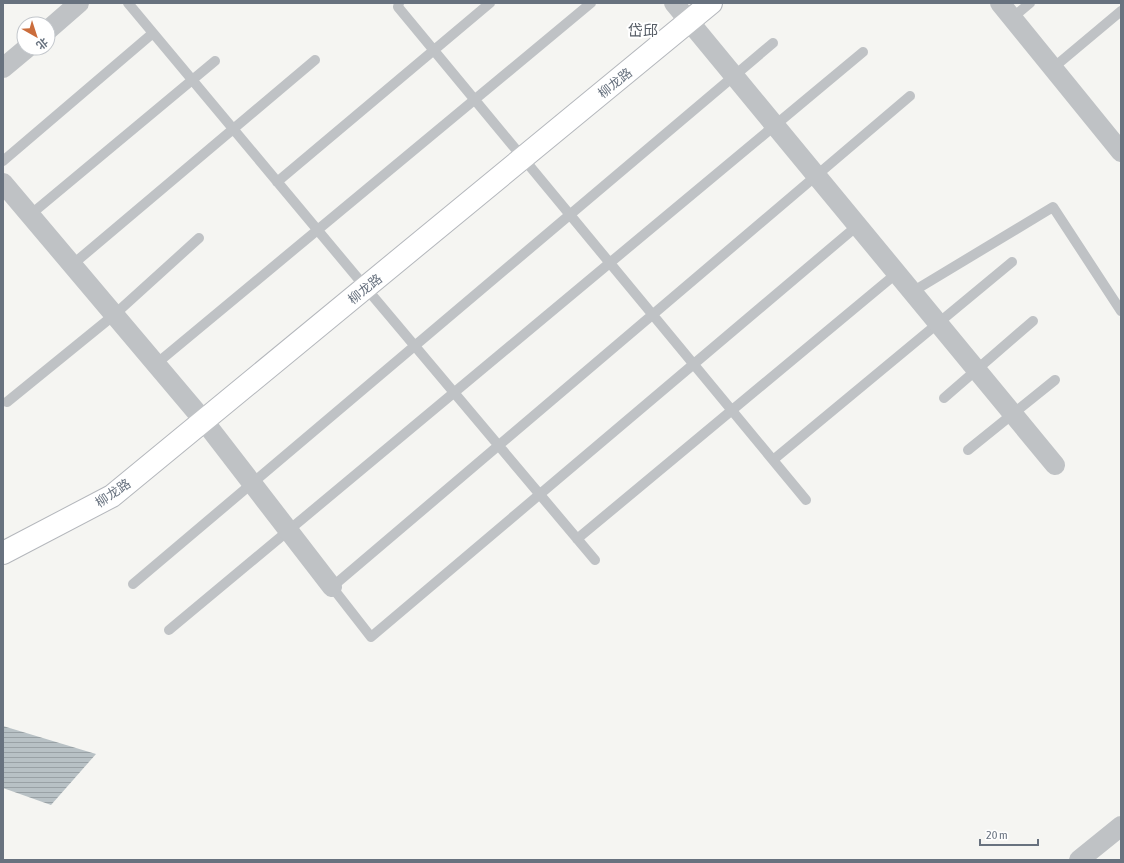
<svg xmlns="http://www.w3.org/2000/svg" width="1124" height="863" font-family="'Asap Condensed','Noto Sans SC',sans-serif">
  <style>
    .water { fill: url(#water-rules) }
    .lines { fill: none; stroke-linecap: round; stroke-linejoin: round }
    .secondary-casing { stroke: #b4b7bc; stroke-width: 24 }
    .lane { stroke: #bfc2c5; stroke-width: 10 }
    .street { stroke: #bfc2c5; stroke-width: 20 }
    .secondary { stroke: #fff; stroke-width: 22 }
    .labels { text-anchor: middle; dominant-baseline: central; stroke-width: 4; stroke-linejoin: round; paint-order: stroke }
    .street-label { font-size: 13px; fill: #68727f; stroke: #fff }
    .quarter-label { font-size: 15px; fill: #555c65; stroke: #fff }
  </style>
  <defs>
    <pattern id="water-rules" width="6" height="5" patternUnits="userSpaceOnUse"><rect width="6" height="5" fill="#b8c1c5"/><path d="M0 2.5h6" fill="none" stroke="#99a1a5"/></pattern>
  </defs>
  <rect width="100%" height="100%" fill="#f5f5f2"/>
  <!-- water -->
  <path class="water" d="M3,726l93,28 -45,51 -48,-17z"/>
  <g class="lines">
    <!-- secondary casing -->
    <g class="secondary-casing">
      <path id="secondary" d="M3,553l109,-57 599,-493"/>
    </g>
    <!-- lane -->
    <path class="lane" d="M128,3l238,285 229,272
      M399,3l-1,4 408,493
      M1012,18l18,-15
      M1053,68l68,-57
      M3,161l150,-128
      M277,182l213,-179
      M30,215l185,-154
      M857,226l-486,411 -39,-50 578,-491
      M72,265l243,-205
      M912,292l141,-85 68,104
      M156,364l435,-361
      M944,398l89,-77
      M7,402l107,-87 85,-77
      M968,450l87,-70
      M773,460l239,-198
      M577,539l320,-266
      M133,584l640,-541
      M169,630l694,-578"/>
    <!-- street -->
    <path class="street" d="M674,3l381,462
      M1000,3l121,149
      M48,30l31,-27
      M3,68l24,-20
      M3,183l201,238 128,166
      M1079,860l42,-34"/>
    <!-- secondary -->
    <use href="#secondary" class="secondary"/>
  </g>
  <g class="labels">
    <!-- street labels -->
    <g class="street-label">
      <text transform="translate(615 83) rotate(-39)">柳龙路</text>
      <text transform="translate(365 289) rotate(-39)">柳龙路</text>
      <text transform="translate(113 493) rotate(-34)">柳龙路</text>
    </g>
    <!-- quarter labels -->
    <g class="quarter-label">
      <text x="643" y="30">岱邱</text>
    </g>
  </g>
  <!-- border -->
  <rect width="1124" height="863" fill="none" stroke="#68727f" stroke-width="8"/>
  <!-- north arrow -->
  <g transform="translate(36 36) rotate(141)"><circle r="19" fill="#ffffff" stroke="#c3c7cc"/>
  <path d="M0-3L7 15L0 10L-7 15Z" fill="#cb6d3c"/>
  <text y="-6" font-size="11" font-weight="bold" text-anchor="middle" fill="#68727f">北</text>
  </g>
  <!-- scale -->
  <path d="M980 839v6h58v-6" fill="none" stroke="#68727f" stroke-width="2"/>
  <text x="986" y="839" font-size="12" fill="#68727f" stroke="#ffffff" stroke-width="3" paint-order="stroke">20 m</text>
</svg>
